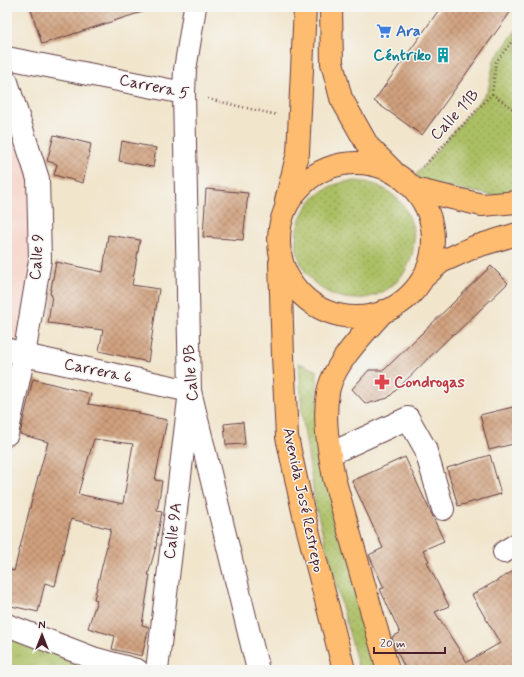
<svg xmlns="http://www.w3.org/2000/svg" width="524" height="677" font-family="Mynerve,sans-serif">
  <style>
    .built { fill: #f6d1c5 }
    .grass { fill: url(#grass-dots); stroke: #7a6f48 }
    .park { fill: url(#park-tufts); stroke: #7a6f48 }
    .building { fill: url(#building-cross-hatch); fill-rule: evenodd }
    .lines { fill: none; stroke-linecap: round; stroke-linejoin: round }
    .minor-casing { stroke: #633d43; stroke-width: 24 }
    .major-casing { stroke: #633d43; stroke-width: 24 }
    .path { stroke: #633d43; stroke-width: 2.5; stroke-dasharray: 1 3; stroke-linecap: butt }
    .minor { stroke: #fff; stroke-width: 22 }
    .major { stroke: #febc70; stroke-width: 22 }
    .labels { text-anchor: middle; dominant-baseline: central; stroke-width: 3; stroke-linejoin: round; paint-order: stroke }
    .shop-label { font-size: 16px; font-weight: bold; fill: #366cbe; stroke: #f6f6f2; text-anchor: start }
    .culture-label { font-size: 16px; font-weight: bold; fill: #0d838f; stroke: #f6f6f2; text-anchor: end }
    .street-label { font-size: 16px; fill: #4a1f2b; stroke: #f6f6f2 }
    .health-label { font-size: 16px; font-weight: bold; fill: #be3a42; stroke: #f6f6f2; text-anchor: start }
  </style>
  <defs>
    <pattern id="grass-dots" width="8" height="8" patternUnits="userSpaceOnUse"><rect width="8" height="8" fill="#abbf64"/><path d="M2 2h.1M6 6h.1" fill="none" stroke="#8d9b53" stroke-width="1.8" stroke-linecap="round"/></pattern>
    <pattern id="park-tufts" width="24" height="20" patternUnits="userSpaceOnUse"><rect width="24" height="20" fill="#abbf64"/><path d="M3 7l-1-3M5 7V3M7 7l1-3M15 17l-1-3M17 17v-4M19 17l1-3" fill="none" stroke="#8d9b53"/></pattern>
    <pattern id="building-cross-hatch" width="8" height="8" patternUnits="userSpaceOnUse"><rect width="8" height="8" fill="#d0a17f"/><path d="M0 0l8 8M0 8l8-8" fill="none" stroke="#ab8368"/></pattern>
  </defs>
  <rect width="100%" height="100%" fill="#f6f6f2"/>
  <filter id="ink" filterUnits="userSpaceOnUse"><feTurbulence type="fractalNoise" baseFrequency=".025" numOctaves="2"/><feDisplacementMap in="SourceGraphic" scale="8" xChannelSelector="R" yChannelSelector="G"/><feConvolveMatrix kernelMatrix="1 2 1 2 8 2 1 2 1" color-interpolation-filters="sRGB"/></filter>
  <filter id="wash" filterUnits="userSpaceOnUse"><feTurbulence type="fractalNoise" baseFrequency=".012" numOctaves="4" result="noise"/><feDisplacementMap in="SourceGraphic" scale="16" xChannelSelector="R" yChannelSelector="G"/><feGaussianBlur stdDeviation="0.9" result="paint"/><feColorMatrix in="noise" values="0 0 0 0 0 0 0 0 0 0 0 0 0 0 0 0 0 1.4 0 .05"/><feComposite in="paint" operator="in"/></filter>
  <g filter="url(#wash)">
    <rect width="100%" height="100%" fill="#f1e5cc"/>
    <!-- built -->
    <path class="built" d="M7,82l31,97 -17,162 -14,-4z"/>
    <!-- grass -->
    <path class="grass" d="M517,29v164l-21,3 -70,-13 -11,-7 73,-85 6,-31z
      M296 240a59 59 0 1 1 118 0a59 59 0 1 1-118 0Z
      M299,363l18,8 1,47 59,252h-18l-43,-162 -14,-93z"/>
    <!-- park -->
    <path class="park" d="M7,625l86,33v12h-86z"/>
    <g id="blocks">
      <!-- building -->
      <path class="building" d="M30,7h114l1,4 -103,33z
        M441,7h73l-92,128 -48,-34z
        M54,135l37,9 -8,39 -29,-8 3,-11 -10,-3z
        M122,141l34,7 -3,19 -34,-6z
        M206,189l42,4 -5,47 -40,-3z
        M108,235l32,5 -8,45 27,4 -11,73 -49,-11 4,-21 -55,-7 4,-28 -2,-1 6,-32 47,10z
        M491,266l17,17 -53,51 -1,-1 -66,65 -22,6 -14,-15 17,-19h15z
        M33,379l58,15 -3,10 51,8v2l28,6 -12,60 7,1 -5,30 5,1 -6,31h1l-9,32h2l-8,50 7,2 -7,29 -30,-7 3,-13 -27,-8 9,-28 -3,-1 17,-70 -40,-10 -16,67 -10,-3 -7,29 -31,-7v-36l7,2 21,-83 13,-46 -28,-8zM94,439l39,5 -10,60 -45,-10z
        M517,406v37l-28,7 -9,-35z
        M243,422l2,22 -19,1 -2,-21z
        M490,455l11,39 -43,12 -11,-38z
        M405,457l39,84 -21,9 6,11 -2,1 22,44 -14,6 32,50 33,-19 -28,-48 45,-26v101h-111l-11,-22 -3,-11 8,-4 -20,-44 4,-1 -15,-33 14,-7 -31,-67z"/>
    </g>
  </g>
  <g filter="url(#ink)">
    <use href="#blocks" fill-opacity="0" stroke="#633d43" stroke-width="1"/>
    <g class="lines">
      <!-- minor casing -->
      <g class="minor-casing">
        <path id="minor" d="M195,7l-10,63 -1,23 6,298 68,279
          M7,58l177,35
          M7,82l31,97 2,81 -16,95 -17,79
          M7,349l17,6 166,36 -33,279
          M330,454l78,-36 17,30 18,61
          M504,552l13,-8
          M7,625l86,33 44,12"/>
      </g>
      <!-- major casing -->
      <g class="major-casing">
        <path id="major" d="M331,7l1,56 9,35 27,48 24,24
          M279 240a77 77 0 1 1 154 0a77 77 0 1 1-154 0Z
          M414,189l68,16 35,-3
          M286,201l12,-48 7,-146
          M280,263l3,93 4,81 16,74 41,159
          M424,277l17,-15 33,-15 43,-13
          M384,311c-18,20 -52,54 -56,82 -5,28 1,57 6,85l54,192"/>
      </g>
      <!-- path -->
      <path class="path" d="M492,94l25,18
        M208,99l69,16
        M423,167l69,-73 4,-32 21,-27"/>
      <!-- minor -->
      <use href="#minor" class="minor"/>
      <!-- major -->
      <use href="#major" class="major"/>
    </g>
  </g>
  <!-- icons -->
  <defs>
    <g id="supermarket-bare" transform="scale(1.2)"><path d="M-6-5.5h2.5l.6 2H6L4.5 2H-2.5L-4.4-4H-6ZM-1.5 3.2a1.3 1.3 0 1 0 .1 0ZM3 3.2a1.3 1.3 0 1 0 .1 0Z" fill="#3f7fe0" stroke="#f6f6f2" stroke-width="2.5" paint-order="stroke"/></g>
    <g id="building-bare" transform="scale(1.2)"><path d="M-4-6H4V6H1V3H-1V6H-4ZM-2.5-4.3h1.7v1.8h-1.7ZM.8-4.3h1.7v1.8H.8ZM-2.5-1h1.7V.8h-1.7ZM.8-1h1.7V.8H.8Z" fill="#0f9aa8" stroke="#f6f6f2" stroke-width="2.5" paint-order="stroke"/></g>
    <g id="pharmacy-bare" transform="scale(1.2)"><path d="M-2-6h4v4h4v4h-4v4h-4v-4h-4v-4h4Z" fill="#e0444e" stroke="#f6f6f2" stroke-width="2.5" paint-order="stroke"/></g>
  </defs>
  <g fill-rule="evenodd">
    <use href="#supermarket-bare" x="384" y="31"/>
    <use href="#building-bare" x="443" y="55"/>
    <use href="#pharmacy-bare" x="382" y="382"/>
  </g>
  <g class="labels">
    <!-- shop labels -->
    <g class="shop-label">
      <text x="396" y="31">Ara</text>
    </g>
    <!-- culture labels -->
    <g class="culture-label">
      <text x="431" y="55">Céntriko</text>
    </g>
    <!-- street labels -->
    <g class="street-label">
      <text transform="translate(154 87) rotate(12)">Carrera 5</text>
      <text transform="translate(455 115) rotate(-47)">Calle 11B</text>
      <text transform="translate(37 257) rotate(-86)">Calle 9</text>
      <text transform="translate(98 371) rotate(12)">Carrera 6</text>
      <text transform="translate(191 373) rotate(-94)">Calle 9B</text>
      <text transform="translate(303 500) rotate(78)">Avenida José Restrepo</text>
      <text transform="translate(173 531) rotate(-83)">Calle 9A</text>
    </g>
    <!-- health labels -->
    <g class="health-label">
      <text x="394" y="382">Condrogas</text>
    </g>
  </g>
  <!-- margin -->
  <rect width="524" height="677" fill="none" stroke="#f6f6f2" stroke-width="24"/>
  <!-- north arrow -->
  <g transform="translate(42 635)" stroke="#f6f6f2" stroke-width="3" paint-order="stroke">
  <path d="M0-3L7 15L0 10L-7 15Z" fill="#4a1f2b"/>
  <text y="-6" font-size="11" font-weight="bold" text-anchor="middle" fill="#4a1f2b">N</text>
  </g>
  <!-- scale -->
  <path d="M374 647v6h71v-6" fill="none" stroke="#4a1f2b" stroke-width="2"/>
  <text x="380" y="647" font-size="12" fill="#4a1f2b" stroke="#f6f6f2" stroke-width="3" paint-order="stroke">20 m</text>
</svg>
